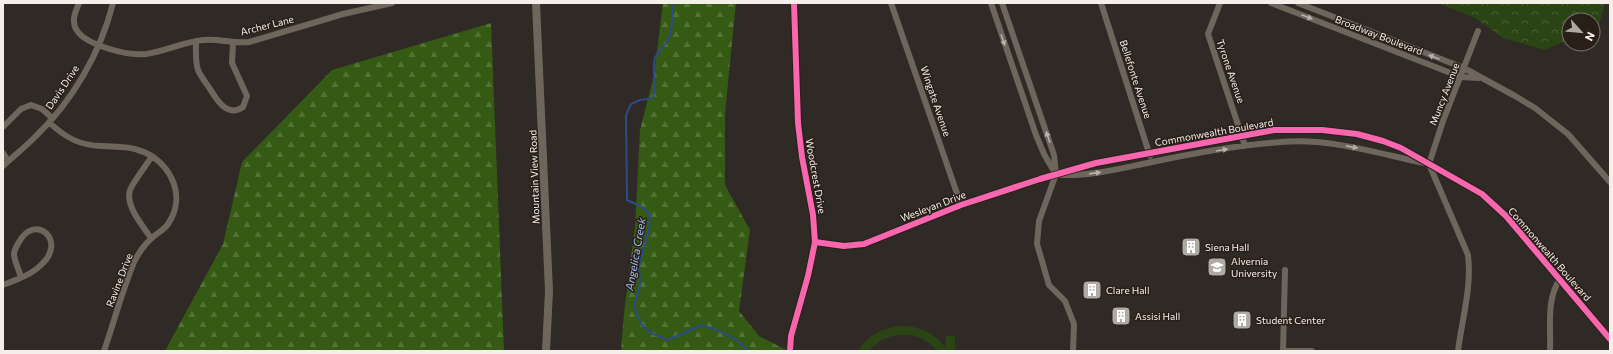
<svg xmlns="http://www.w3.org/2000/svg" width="1613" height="354" font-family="Commissioner,sans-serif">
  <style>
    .grass { fill: #2a4414 }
    .forest { fill: url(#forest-firs) }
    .park { fill: url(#park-crowns) }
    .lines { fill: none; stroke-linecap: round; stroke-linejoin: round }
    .stream { stroke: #2c4b88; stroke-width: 2 }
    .minor { stroke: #6e665d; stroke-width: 6 }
    .tertiary { stroke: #6e665d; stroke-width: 8 }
    .cycleway-casing { stroke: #291f18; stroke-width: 8 }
    .cycleway { stroke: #f766af; stroke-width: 6 }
    .oneway { fill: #b8b1ab }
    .labels { text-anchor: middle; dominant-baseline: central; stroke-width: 3; stroke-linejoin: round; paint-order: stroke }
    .street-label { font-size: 10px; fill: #f5efea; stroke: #291f18 }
    .poi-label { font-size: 10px; fill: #f5efea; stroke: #291f18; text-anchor: start }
    .water-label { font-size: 11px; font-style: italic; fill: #a0c0f9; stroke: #291f18 }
  </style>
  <defs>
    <pattern id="forest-firs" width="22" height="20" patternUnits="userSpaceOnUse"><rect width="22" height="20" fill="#345a13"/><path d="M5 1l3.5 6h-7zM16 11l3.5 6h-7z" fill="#527236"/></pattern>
    <pattern id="park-crowns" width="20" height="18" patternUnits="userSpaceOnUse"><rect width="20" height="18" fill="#2a4414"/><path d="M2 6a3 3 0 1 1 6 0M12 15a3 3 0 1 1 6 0" fill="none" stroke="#4a5f36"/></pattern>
  </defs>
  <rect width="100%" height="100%" fill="#2f2a26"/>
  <!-- grass -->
  <path class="grass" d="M898,326c20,-1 35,6 47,21l1,-11h9v15h-18c-18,-22 -50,-21 -68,0h-11c9,-15 23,-22 40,-25z"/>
  <!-- forest -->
  <path class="forest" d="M663,3h73l-11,110v72l25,45 -11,81 20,25 29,15h-167l3,-38 11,-86 5,-97 14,-55z
    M491,23l13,328h-339l58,-107 19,-82 90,-92z"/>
  <!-- park -->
  <path class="park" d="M1438,3h167l-6,22 -6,3v-8h-24v19l-24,11 -42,-12 -28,-20z"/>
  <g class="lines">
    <!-- stream -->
    <path class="stream" d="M673,3c-2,12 1,27 -5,37 -4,6 -10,11 -13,18 -4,13 3,26 -2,40l-13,2 -9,4 -5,11 1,85 13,6 10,8 -1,15 -10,37 1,19 -6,21 7,18 10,9 17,7 34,-15c17,6 34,11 46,26"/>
    <!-- minor -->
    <path class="minor" d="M79,3c-3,7 -7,16 -4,24 7,18 53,29 71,27 19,-3 38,-12 57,-14 15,-2 30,4 46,2l94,-28 49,-11
      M891,3l70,202
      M991,3l45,132 8,19 11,19
      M1002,3l52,152 2,19 -17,47 -2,23 12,41 16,16 9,23 -1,27
      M1101,3l49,153
      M1220,3l-12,31 37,112
      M1271,3l190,74 17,1
      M1298,3l166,65 51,28 20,12 33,26 42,48
      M196,41c0,9 -1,20 2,29 3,7 8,13 12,19 7,11 17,29 33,18l4,-11 -15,-33 1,-20
      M49,122c15,15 31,24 53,24 12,1 25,0 36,4 31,9 50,45 30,74 -4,6 -11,9 -16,14 -7,6 -14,16 -18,24 -12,29 -20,60 -30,89
      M3,127l18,-18 10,-4 11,4 10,9
      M3,153l5,8
      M1429,164l39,91c4,32 -6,64 -10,96
      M1429,164l14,-43 35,-90
      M3,166c11,-10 22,-19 32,-29 37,-35 66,-85 78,-134
      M1062,175c31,1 60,-7 90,-13 42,-9 86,-17 129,-20 49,-4 95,11 143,21
      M151,238c-8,-12 -26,-32 -21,-48 4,-10 16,-24 22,-34
      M815,242l29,4 20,-2 97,-39 79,-26 56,-16 178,-33h48l35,4 26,7 18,7 81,46 24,22 104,123
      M3,285c13,-5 28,-10 38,-20 27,-24 -6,-53 -22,-23 -2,3 -4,7 -5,11 0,8 5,17 7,24
      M789,348l24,-91 2,-15 -2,-27 -11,-58 -4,-34 -4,-120
      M1283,351l2,-81
      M1283,351h29
      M1550,351c1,-23 -4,-52 10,-72"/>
    <!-- tertiary -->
    <path class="tertiary" d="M536,3l13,288 -3,60"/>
    <!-- cycleway casing -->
    <g class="cycleway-casing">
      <path id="cycleway" d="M815,242l29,4 20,-2 97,-39 79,-26 56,-16 178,-33h48l35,4 26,7 18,7 81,46 24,22 104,123
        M790,351l1,-15 17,-60 7,-34 -2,-27 -11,-58 -4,-34 -4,-120"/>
    </g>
    <!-- cycleway -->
    <use href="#cycleway" class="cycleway"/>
  </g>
  <!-- one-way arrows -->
  <defs><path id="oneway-solid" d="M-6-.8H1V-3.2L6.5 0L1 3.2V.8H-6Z"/></defs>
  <g class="oneway">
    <use href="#oneway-solid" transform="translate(1307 17) rotate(21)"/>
    <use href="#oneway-solid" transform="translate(1003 40) rotate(71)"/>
    <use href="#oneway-solid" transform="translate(1434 57) rotate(-159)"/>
    <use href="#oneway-solid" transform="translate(1048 137) rotate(-109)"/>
    <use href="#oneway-solid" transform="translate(1352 147) rotate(11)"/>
    <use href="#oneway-solid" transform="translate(1222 150) rotate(-10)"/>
    <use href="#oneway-solid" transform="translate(1095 173) rotate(-8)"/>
  </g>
  <!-- icons -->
  <defs>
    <g id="building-square" transform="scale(1)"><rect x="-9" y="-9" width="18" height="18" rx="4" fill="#b0aaa5" stroke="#291f18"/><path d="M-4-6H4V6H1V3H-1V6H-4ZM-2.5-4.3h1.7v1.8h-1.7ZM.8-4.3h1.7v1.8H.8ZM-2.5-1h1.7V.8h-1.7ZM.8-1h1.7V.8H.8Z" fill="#fff"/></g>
    <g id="university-square" transform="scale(1)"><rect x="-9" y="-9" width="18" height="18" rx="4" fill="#b0aaa5" stroke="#291f18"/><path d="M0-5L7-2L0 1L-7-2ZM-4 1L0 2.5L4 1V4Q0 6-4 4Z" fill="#fff"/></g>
  </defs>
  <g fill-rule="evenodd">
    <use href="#building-square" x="1191" y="247"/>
    <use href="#university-square" x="1217" y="267"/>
    <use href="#building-square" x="1092" y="290"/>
    <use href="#building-square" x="1121" y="316"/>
    <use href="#building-square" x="1242" y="320"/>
  </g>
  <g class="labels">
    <!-- street labels -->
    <g class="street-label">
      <text transform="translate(267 25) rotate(-14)">Archer Lane</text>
      <text transform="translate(1379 35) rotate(21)">Broadway Boulevard</text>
      <text transform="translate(1231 71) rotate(71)">Tyrone Avenue</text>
      <text transform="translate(1136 79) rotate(72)">Bellefonte Avenue</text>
      <text transform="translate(62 87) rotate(-56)">Davis Drive</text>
      <text transform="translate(1444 94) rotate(-69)">Muncy Avenue</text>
      <text transform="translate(936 101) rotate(71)">Wingate Avenue</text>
      <text transform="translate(1214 132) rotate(-10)">Commonwealth Boulevard</text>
      <text transform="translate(816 176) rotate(80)">Woodcrest Drive</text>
      <text transform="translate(534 177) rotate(-92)">Mountain View Road</text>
      <text transform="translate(933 206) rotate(-21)">Wesleyan Drive</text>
      <text transform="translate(1550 254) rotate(49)">Commonwealth Boulevard</text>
      <text transform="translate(119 280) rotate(-69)">Ravine Drive</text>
    </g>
    <!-- poi labels -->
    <g class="poi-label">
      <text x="1205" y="247">Siena Hall</text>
      <text x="1231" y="261">Alvernia<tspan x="1231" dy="12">University</tspan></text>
      <text x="1106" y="290">Clare Hall</text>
      <text x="1135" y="316">Assisi Hall</text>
      <text x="1256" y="320">Student Center</text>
    </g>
    <!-- water labels -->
    <g class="water-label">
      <text transform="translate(635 254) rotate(-80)">Angelica Creek</text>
    </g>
  </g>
  <!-- border -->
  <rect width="1613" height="354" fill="none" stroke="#f5efea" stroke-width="8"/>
  <!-- north arrow -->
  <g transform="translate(1581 32) rotate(117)"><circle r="19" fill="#291f18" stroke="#7b726c"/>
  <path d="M0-3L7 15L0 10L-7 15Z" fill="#b0aaa5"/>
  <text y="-6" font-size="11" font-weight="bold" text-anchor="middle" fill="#f5efea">N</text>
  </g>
</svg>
